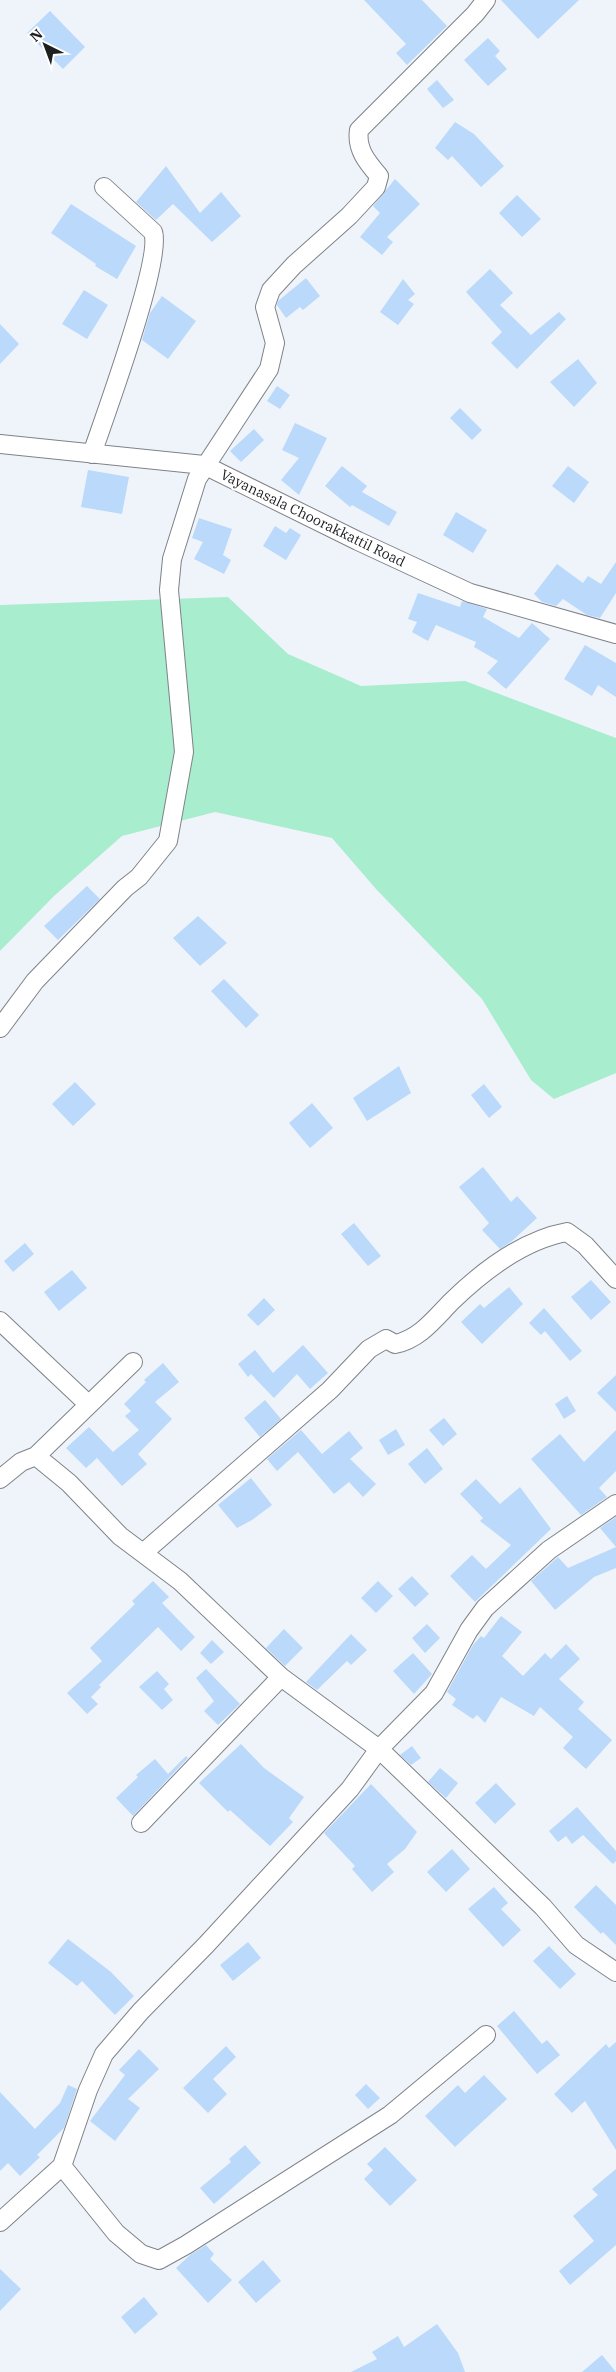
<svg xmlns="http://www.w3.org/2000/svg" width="616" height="2372" font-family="'IBM Plex Serif',serif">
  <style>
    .grass { fill: #a8edcd }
    .building { fill: #bad9fb }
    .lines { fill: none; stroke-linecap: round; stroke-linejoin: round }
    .street-casing { stroke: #7f8389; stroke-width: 20 }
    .street { stroke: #fff; stroke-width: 18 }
    .labels { text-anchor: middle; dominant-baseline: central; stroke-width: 4.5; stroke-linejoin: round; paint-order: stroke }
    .street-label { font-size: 14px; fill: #1e1f21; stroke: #fff }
  </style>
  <rect width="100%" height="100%" fill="#eff4fa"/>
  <!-- grass -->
  <path class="grass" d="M228,597l60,57 73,32 104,-5 151,57v335l-62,26 -23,-19 -49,-81 -106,-110 -44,-51 -117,-26 -93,24 -68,60 -54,55v-346z"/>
  <!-- building -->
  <path class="building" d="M364,0h58l25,26 -40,39 -11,-12 10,-9z
    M501,0h78l-41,39z
    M50,11l35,36 -22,22 -36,-36z
    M488,38l12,13 -5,5 12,13 -19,17 -24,-26z
    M437,80l17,20 -11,8 -16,-19z
    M455,122l19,12 30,32 -23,21 -29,-31 -4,4 -13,-12z
    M166,166l34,47 21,-21 20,24 -29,26 -39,-38 -17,16 -20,-18z
    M395,179l25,25 -33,33 6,5 -11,13 -22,-18 20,-24 -7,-7z
    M517,195l24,24 -19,18 -23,-24z
    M71,204l65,42 -19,33 -22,-13 1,-2 -45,-31z
    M490,269l23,24 -13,12 31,30 28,-23 7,7 -49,50 -26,-26 11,-11 -36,-40z
    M306,278l14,18 -17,14 -3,-3 -14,11 -9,-13 1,-4z
    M403,279l12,15 -7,6 6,4 -16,21 -18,-13z
    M84,290l24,15 -21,34 -25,-15z
    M162,296l34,25 -28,38 -26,-19 8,-27z
    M0,324l19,20 -19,20z
    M578,359l19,24 -23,24 -24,-25z
    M277,386l13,9 -10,14 -13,-8z
    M460,408l22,22 -10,10 -22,-22z
    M295,423l32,15 -28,57 -18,-15 18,-22 -17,-8z
    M254,429l10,11 -23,22 -11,-11z
    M342,466l25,20 -5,6 35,20 -8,14 -37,-21 -2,2 -25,-21z
    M568,466l21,16 -15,21 -22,-17z
    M88,470l41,7 -7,37 -41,-7z
    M456,512l31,18 -14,23 -30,-18z
    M199,518l33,11 -9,26 8,5 -7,14 -30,-15 9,-17 -11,-4z
    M275,526l11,7 4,-5 11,7 -15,25 -23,-14z
    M616,562v31l-16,25 -13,-3 -24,-16 -7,7 -14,-4 -8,-8 23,-30 26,19 5,-7 13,8z
    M418,593l42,14 2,-6 25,8 -4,8 36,21 13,-15 18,16 -44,50 -19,-16 11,-12 -24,-14 2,-5 -40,-17 -8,16 -16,-9 5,-10 -9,-3z
    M585,645l31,18v34l-18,-12 -6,11 -28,-17z
    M87,886l13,13 -42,41 -14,-14z
    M198,916l29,27 -27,23 -27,-28z
    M224,979l35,36 -13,13 -35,-37z
    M399,1066l12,27 -44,28 -14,-23z
    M75,1082l21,22 -23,22 -21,-22z
    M484,1084l18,23 -13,11 -18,-23z
    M312,1103l21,25 -23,20 -21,-25z
    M483,1167l28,35 6,-6 20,22 -25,23 -12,8 -18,-19 7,-7 -30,-36z
    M354,1223l27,33 -13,10 -27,-32z
    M25,1243l9,11 -21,18 -9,-11z
    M72,1270l15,18 -28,23 -15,-19z
    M591,1280l20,22 -20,18 -20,-23z
    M509,1287l14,17 -41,40 -21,-22 19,-18 4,4z
    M264,1298l11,12 -17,16 -11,-11z
    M544,1308l38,43 -12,10 -25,-30 -4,4 -12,-12z
    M303,1345l25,28 -18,16 -13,-15 -23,24 -23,-24 -3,3 -10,-13 17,-14 18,23z
    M163,1363l16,19 -24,20 17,17 -34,35 9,10 -25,22 -25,-28 -11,10 -20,-20 23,-21 24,25 26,-22 -14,-14 6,-5 -7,-7 22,-22 -2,-2z
    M616,1375v37l-19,-19z
    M567,1396l9,15 -12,8 -9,-15z
    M265,1400l16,19 -21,18 -16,-19z
    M444,1418l13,16 -14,12 -14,-16z
    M396,1429l9,16 -17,10 -9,-15z
    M301,1430l21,24 27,-23 14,17 -13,11 26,25 -13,13 -14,-15 -15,12 -36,-42 -21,19 -10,-12z
    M616,1430v41l-17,17 8,9 -26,18 -50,-56 29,-25 24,28z
    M427,1448l16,21 -18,15 -17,-20z
    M251,1478l21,27 -20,15 -15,8 -19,-23z
    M476,1479l24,25 20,-17 31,42 -76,73 -25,-26 22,-21 14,14 25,-24 -31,-24 3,-3 -23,-24z
    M616,1517v30l-16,-19z
    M616,1547v21l-22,9 -39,33 -24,-29 27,-24 10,11z
    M412,1576l17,18 -14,13 -17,-18z
    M153,1581l16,16 -7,6 33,34 -14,14 -23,-24 -59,58 2,2 -10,10 7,7 -11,10 -20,-21 35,-32 -12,-13 45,-44 -3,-3z
    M378,1581l15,15 -17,17 -15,-15z
    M501,1616l21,16 -20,24 21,20 22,-23 6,6 15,-15 14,15 -21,20 25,23 -6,7 34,31 -26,29 -23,-21 10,-11 -33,-30 -6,9 -33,-19 -16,26 -8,-8 -4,4 -21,-14 4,-6 -9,-7 26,-47 8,-9 3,2z
    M427,1624l13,14 -15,15 -13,-15z
    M284,1629l19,19 -18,18 -19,-18z
    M351,1634l16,16 -16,15 -4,-4 -30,29 -11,-8z
    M212,1640l12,12 -13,12 -11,-11z
    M413,1653l19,21 -18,20 -21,-23z
    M206,1669l34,35 -22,21 -14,-14 10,-10 -18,-23z
    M157,1671l12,13 -5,5 9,11 -11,10 -23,-23z
    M241,1744l23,24 40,29 -15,21 4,4 -23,24 -40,-36 -2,2 -29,-29z
    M412,1746l9,12 -10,7 -11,-10z
    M186,1756l2,2 -55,58 -17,-18 22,-21 -2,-2 19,-16 13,15z
    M440,1768l18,15 -12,15 -18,-16z
    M496,1783l20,21 -21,20 -20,-21z
    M371,1784l46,48 -12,17 -18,15 7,8 -22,20 -20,-23 3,-3 -31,-33z
    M577,1807l39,44v10l-3,3 -30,-29 -11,9 -6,-8 -8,6 -9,-11z
    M452,1849l18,20 -24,23 -19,-20z
    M596,1885l20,20v40l-13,-13 -2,2 -27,-27z
    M494,1887l14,16 -7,6 20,21 -18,17 -35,-38z
    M68,1939l43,33 23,24 -19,19 -33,-34 -5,5 -29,-23z
    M248,1942l13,16 -28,23 -13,-16z
    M549,1946l27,28 -16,15 -27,-28z
    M514,2011l28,33 5,-4 13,15 -23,19 -40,-48z
    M616,2042v108l-31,-49 -13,12 -18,-19 52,-50 3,4z
    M226,2046l10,11 -23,22 14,15 -19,19 -25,-25z
    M139,2049l20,20 -31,30 12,9 -25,33 -25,-20 35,-46 -6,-5z
    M484,2075l23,24 -52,48 -30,-31 33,-31 7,8z
    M366,2084l14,14 -12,11 -13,-14z
    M68,2085l9,4 -13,39 -27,27 3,2 -20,19 -12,-13 -8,8v-79l35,37 25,-26z
    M245,2145l16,18 -47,41 -14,-16 31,-26 -2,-3z
    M385,2147l32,33 -27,26 -26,-27 9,-9 -6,-6z
    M616,2169v76l-46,40 -11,-14 35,-30 -21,-25 25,-21 -6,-6z
    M206,2245l8,9 -4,5 22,21 -24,23 -32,-35 14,-13z
    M263,2260l18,21 -25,22 -18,-21z
    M0,2269l21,20 -21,22z
    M144,2297l14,17 -23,20 -14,-17z
    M437,2324l21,29 7,19h-114l26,-13 -5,-7 26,-16 6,11z
    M602,2355l14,17h-34z"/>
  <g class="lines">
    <!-- street casing -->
    <g class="street-casing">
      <path id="street" d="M0,444l204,21 154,76 112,52 146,41
        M92,454c12,-36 71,-195 61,-222l-49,-45
        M0,1028l35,-47 90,-93 14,-11 29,-36 16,-89 -15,-162 3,-31 25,-80 72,-110 6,-26 -10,-36 6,-17 23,-25 55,-49 27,-29 3,-11c-12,-14 -23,-27 -20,-46l116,-116 11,-14
        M0,1321l88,83
        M36,1456l33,27 51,53 60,45 101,96 98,72 164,158 33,38 40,27
        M0,1479l21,-17 15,-6 97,-94
        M143,1553l187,-163 39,-41 17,-10 9,5c25,-5 40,-26 57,-43 32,-31 71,-61 115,-69l18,13 31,34
        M141,1823l140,-146
        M62,2166l54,67 25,21 18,6 27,-15 204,-130 96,-80
        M0,2222l62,-56 26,-76 16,-36 37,-43 65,-66 144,-156 29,-40 55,-56 35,-63 16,-22 64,-58 67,-46"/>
    </g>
    <!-- street -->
    <use href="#street" class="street"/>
  </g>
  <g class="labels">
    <!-- street labels -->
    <g class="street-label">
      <text transform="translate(313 518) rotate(26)">Vayanasala Choorakkattil Road</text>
    </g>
  </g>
  <!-- north arrow -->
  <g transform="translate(45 45) rotate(318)" stroke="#ffffff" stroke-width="4" paint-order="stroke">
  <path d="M0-4L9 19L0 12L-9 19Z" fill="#1e1f21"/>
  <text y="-8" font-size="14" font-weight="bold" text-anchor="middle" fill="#1e1f21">N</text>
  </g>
</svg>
